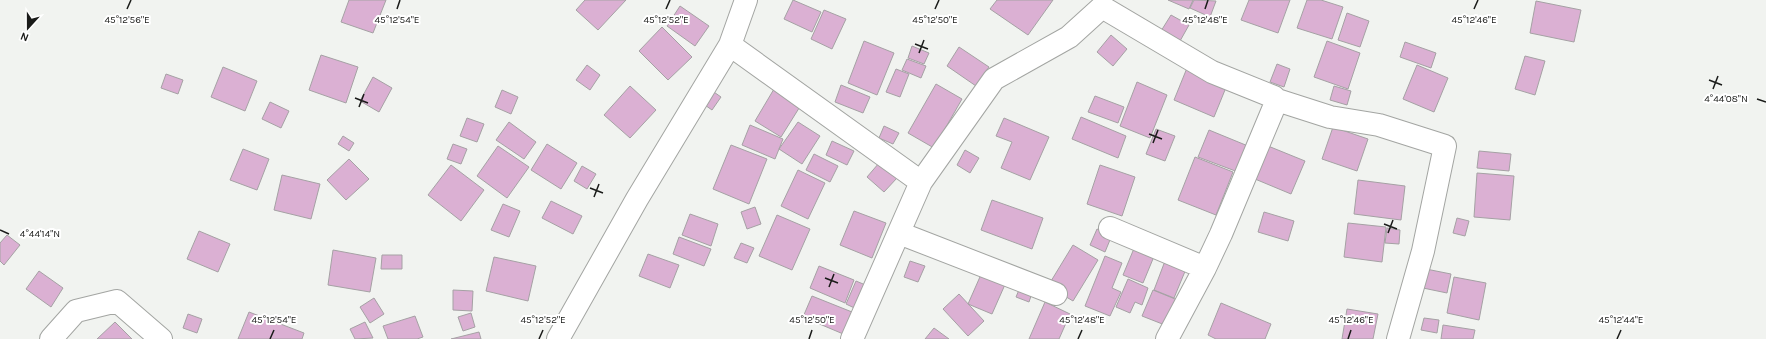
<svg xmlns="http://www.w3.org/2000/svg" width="1766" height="339" font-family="Karla,sans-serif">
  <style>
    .building { fill: #dbb0d3; stroke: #a5a1a4 }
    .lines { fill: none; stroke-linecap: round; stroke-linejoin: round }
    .street-casing { stroke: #a3a5a2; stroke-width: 24 }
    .street { stroke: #fff; stroke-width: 22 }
    .ticks { fill: none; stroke: #1a1b19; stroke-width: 1.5 }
    .ticks-label { font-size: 10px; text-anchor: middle; fill: #1a1b19; stroke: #fff; stroke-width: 4; stroke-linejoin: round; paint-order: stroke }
  </style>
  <rect width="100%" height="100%" fill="#f1f3f0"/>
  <!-- building -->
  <path class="building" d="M349,0h37l-13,33 -32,-11z
    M585,0h41l-28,30 -22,-20z
    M793,0l28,12 -9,20 -28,-13z
    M997,0h56l-25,35 -38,-26z
    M1168,0h25l-4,9z
    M1194,0l22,1 -6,16 -20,-9z
    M1249,0h41l-12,33 -37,-13z
    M1307,0h14l22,7 -11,32 -35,-11z
    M1536,1l45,9 -7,32 -44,-9z
    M680,6l29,20 -14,20 -28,-20z
    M824,10l22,9 -14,30 -21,-10z
    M1347,13l22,8 -9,26 -22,-7z
    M1171,15l18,10 -9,16 -19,-10z
    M662,27l30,30 -24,23 -29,-29z
    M1111,35l16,14 -14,17 -16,-14z
    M864,41l30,12 -17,42 -29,-12z
    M1327,41l33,12 -12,36 -34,-12z
    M1405,42l31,11 -5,15 -31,-11z
    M912,46l17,7 -5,11 -16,-6z
    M959,47l30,20 -13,19 -29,-20z
    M321,55l37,12 -12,36 -37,-13z
    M1525,56l20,5 -10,34 -20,-6z
    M907,59l19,7 -5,12 -19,-8z
    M1277,64l13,5 -6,18 -14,-5z
    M587,65l13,10 -10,15 -14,-10z
    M1417,65l31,13 -14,34 -31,-13z
    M223,67l34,14 -12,30 -34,-14z
    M1187,68l40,17 -13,32 -40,-17z
    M896,69l13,5 -9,23 -14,-5z
    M166,74l17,6 -5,14 -17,-6z
    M373,77l19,11 -13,24 -19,-11z
    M1137,82l30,13 -17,43 -30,-12z
    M936,84l26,15 -28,49 -26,-15z
    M841,85l29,12 -7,16 -28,-11z
    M630,86l26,24 -26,28 -26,-23z
    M1334,86l17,5 -4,14 -17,-5z
    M774,89l27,16 -20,32 -26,-16z
    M502,90l16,7 -7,17 -16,-7z
    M711,90l10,7 -9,13 -10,-7z
    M1095,96l29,11 -6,16 -30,-11z
    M270,102l19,9 -8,17 -19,-9z
    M1081,117l45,19 -8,22 -46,-19z
    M467,118l17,6 -7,18 -17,-6z
    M1004,118l45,19 -19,43 -29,-12 11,-26 -16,-6z
    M509,122l27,20 -12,17 -28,-19z
    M798,122l22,14 -18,28 -23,-15z
    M750,125l33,14 -8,20 -33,-14z
    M884,126l15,7 -6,11 -14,-6z
    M1333,127l35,12 -11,32 -35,-12z
    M1156,129l19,7 -10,25 -19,-7z
    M1209,130l39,16 -10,26 -40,-15z
    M343,136l11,7 -5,8 -11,-7z
    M832,141l22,10 -7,14 -21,-10z
    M453,144l14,5 -6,15 -14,-5z
    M547,144l30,19 -16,26 -30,-19z
    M731,145l36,14 -18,45 -36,-15z
    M498,146l31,21 -22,31 -30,-22z
    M1268,146l37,15 -14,33 -36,-15z
    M243,149l26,10 -12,31 -27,-10z
    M965,150l14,8 -9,15 -13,-8z
    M1479,151l32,3 -2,17 -32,-3z
    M814,154l24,12 -8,16 -24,-12z
    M1195,157l38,15 -17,43 -38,-15z
    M349,159l20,20 -23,21 -19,-20z
    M879,163l18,15 -13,14 -17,-15z
    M451,165l33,25 -23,31 -33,-26z
    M1100,165l35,12 -13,39 -35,-12z
    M582,166l14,8 -9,15 -13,-8z
    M798,170l27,13 -17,36 -27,-13z
    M1477,173l37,3 -4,44 -36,-3z
    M282,175l38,9 -9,35 -37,-9z
    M1358,180l47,6 -4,34 -47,-6z
    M992,200l51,18 -11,31 -51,-19z
    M551,201l31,15 -9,18 -31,-16z
    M503,204l17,7 -11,26 -18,-7z
    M755,207l6,17 -14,5 -6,-17z
    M854,211l32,12 -14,35 -32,-13z
    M1264,212l30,9 -6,20 -30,-9z
    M690,214l28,10 -7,22 -29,-11z
    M777,215l33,14 -18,41 -33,-14z
    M1457,218l12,3 -4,15 -12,-3z
    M1348,223l38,4 -4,35 -38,-5z
    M1387,228l13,2 -1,14 -14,-1z
    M1097,229l15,6 -7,17 -15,-7z
    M199,231l31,13 -12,28 -31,-13z
    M7,235l13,10 -16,20 -4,-4v-18z
    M679,237l32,12 -7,17 -31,-12z
    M741,243l13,5 -7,15 -13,-5z
    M1073,245l25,15 -25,41 -25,-15z
    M1135,246l20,8 -12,29 -20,-8z
    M333,250l43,8 -6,34 -42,-7z
    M648,254l31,11 -9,23 -31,-12z
    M382,255h20v14h-21z
    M1105,256l17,7 -10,25 9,4 -11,24 -25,-10z
    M494,257l42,9 -8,35 -42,-10z
    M910,261l15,5 -7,16 -14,-5z
    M1165,261l21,8 -12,29 -20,-8z
    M819,266l35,14 -9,23 -35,-15z
    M1426,269l25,5 -4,19 -24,-5z
    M983,270l24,10 -15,34 -24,-10z
    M39,271l24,17 -12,19 -25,-18z
    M1454,277l32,6 -7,37 -32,-7z
    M1128,279l20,9 -6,17 -7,-3 -5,11 -14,-6z
    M856,281l19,8 -10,24 -19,-9z
    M1021,285l12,5 -4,12 -13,-5z
    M453,290l20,1 -1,20 -19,-1z
    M1153,290l27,11 -10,26 -28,-11z
    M959,294l25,27 -16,15 -25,-27z
    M812,296l45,18 -9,22 -45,-19z
    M374,298l10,16 -14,9 -10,-16z
    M1045,302l25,12 -11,25h-30z
    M1221,303l50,21 -6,15h-49l-8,-4z
    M1347,309l31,5 -5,25h-31z
    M249,312l55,21 -2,6h-64z
    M471,313l4,14 -12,4 -5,-14z
    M188,314l14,5 -5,14 -14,-5z
    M415,316l8,21 -6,2h-29l-5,-13z
    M1424,318l15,2 -2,13 -16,-3z
    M115,322l17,17h-35z
    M365,322l8,16 -18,1 -5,-10z
    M1443,325l32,5 -2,9h-32z
    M934,328l15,11h-24z
    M479,332l2,7h-30z"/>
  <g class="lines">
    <!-- street casing -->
    <g class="street-casing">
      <path id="street" d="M1102,7l110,65 62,25 3,3 53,17 49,8 66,21 -22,105 -25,88
        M730,45l191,137
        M1110,228l95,40
        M899,233l157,61
        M51,339l25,-28 41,-10 44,38
        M558,339l79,-140 93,-154 16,-45
        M852,339l69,-157 73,-103 75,-42 33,-30
        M1167,339l38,-71 16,-34 56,-134"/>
    </g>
    <!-- street -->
    <use href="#street" class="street"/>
  </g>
  <!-- ticks -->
  <path class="ticks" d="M127,9l4,-9M397,9l3,-9M666,9l4,-9M935,9l4,-9M1205,9l3,-9M1474,9l4,-9M915,44l13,5M919,53l5,-13M1709,80l13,5M1713,89l5,-13M355,98l13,5M1757,99l9,3M359,107l5,-13M1149,134l13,5M1153,143l5,-13M590,188l13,5M594,197l5,-13M1384,224l13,5M0,230l9,4M1388,233l5,-13M825,278l13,5M829,287l5,-13M270,339l4,-9M539,339l4,-9M809,339l3,-9M1078,339l4,-9M1348,339l3,-9M1617,339l4,-9"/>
  <g class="ticks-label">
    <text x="1205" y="23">45°12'48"E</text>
    <text x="666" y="23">45°12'52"E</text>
    <text x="127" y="23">45°12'56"E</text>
    <text x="397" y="23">45°12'54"E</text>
    <text x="935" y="23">45°12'50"E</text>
    <text x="1474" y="23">45°12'46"E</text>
    <text x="1726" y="102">4°44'08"N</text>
    <text x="40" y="237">4°44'14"N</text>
    <text x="274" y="323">45°12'54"E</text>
    <text x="543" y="323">45°12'52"E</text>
    <text x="812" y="323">45°12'50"E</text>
    <text x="1082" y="323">45°12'48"E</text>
    <text x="1351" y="323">45°12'46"E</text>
    <text x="1621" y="323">45°12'44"E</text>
  </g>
  <!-- north arrow -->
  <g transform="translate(28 28) rotate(201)" stroke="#ffffff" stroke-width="3" paint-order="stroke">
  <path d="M0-3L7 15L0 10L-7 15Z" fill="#1a1b19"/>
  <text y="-6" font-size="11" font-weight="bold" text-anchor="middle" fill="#1a1b19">N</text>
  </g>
</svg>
